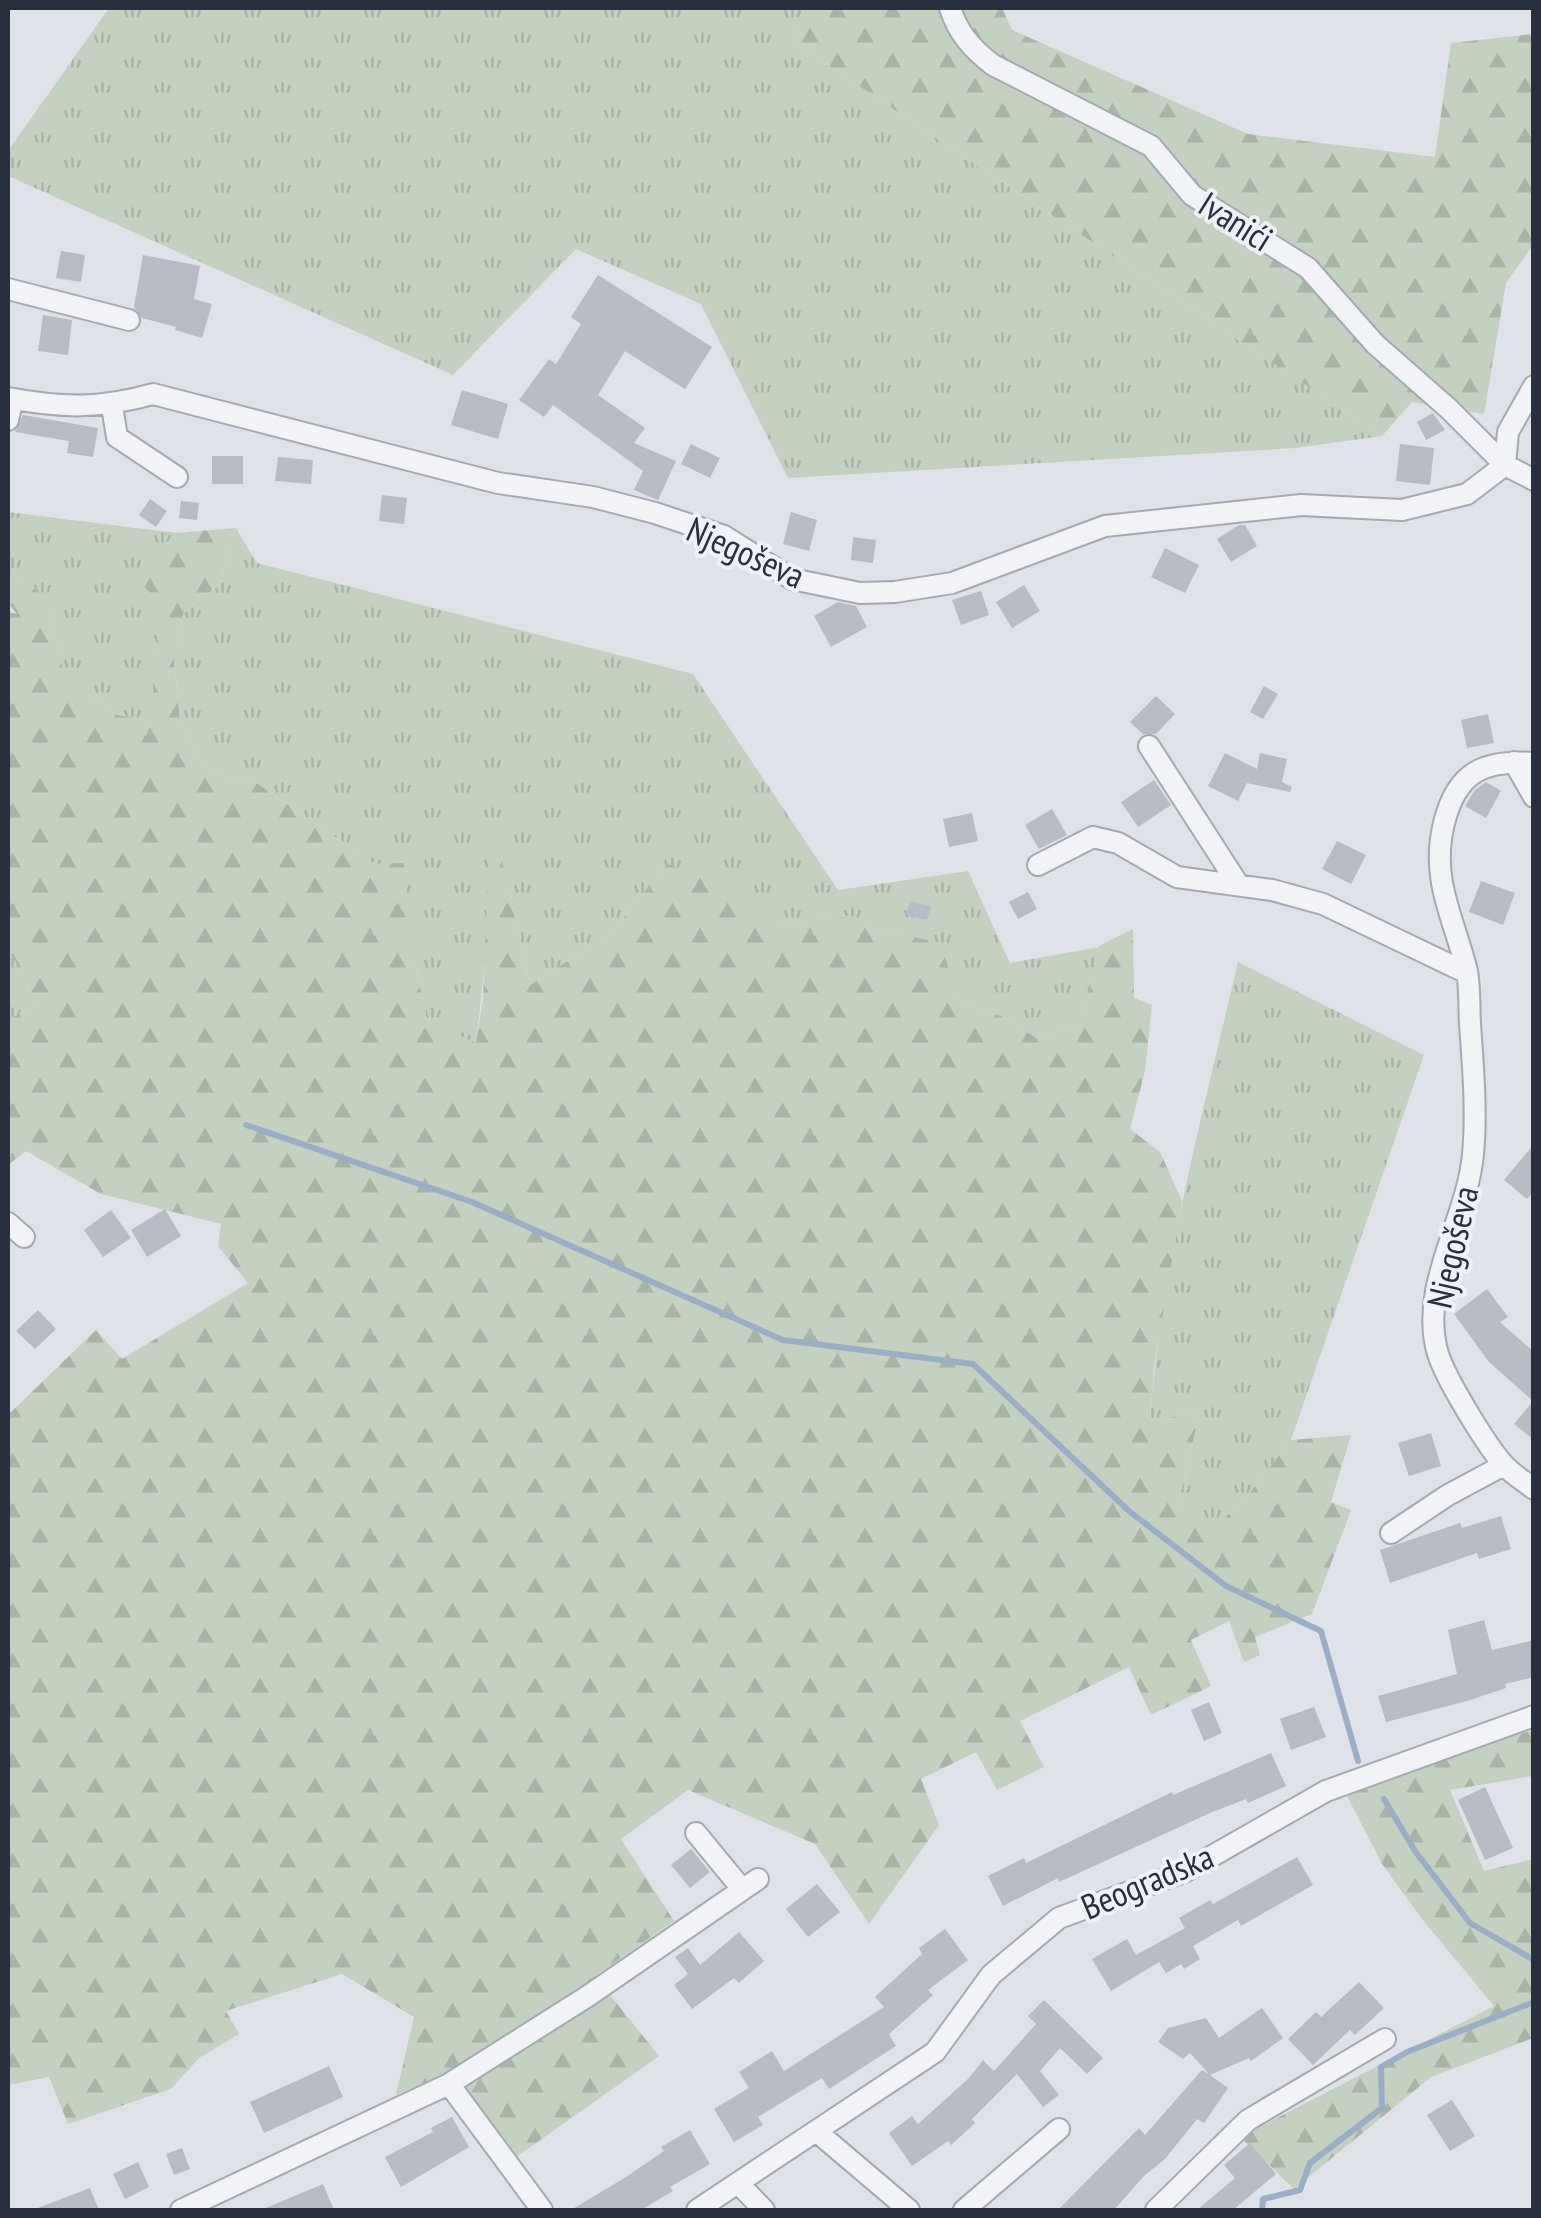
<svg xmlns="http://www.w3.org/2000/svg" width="1541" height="2218" font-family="'PT Sans Narrow',sans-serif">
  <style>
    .grass { fill: url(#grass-tufts) }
    .forest { fill: url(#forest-firs) }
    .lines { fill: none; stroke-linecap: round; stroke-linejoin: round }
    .stream { stroke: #9baec7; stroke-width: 6 }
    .building { fill: #b6bbc4 }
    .street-casing { stroke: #a4a9b2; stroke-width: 24 }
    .street { stroke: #f1f3f6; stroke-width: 20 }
    .labels { text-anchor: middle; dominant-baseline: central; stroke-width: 8; stroke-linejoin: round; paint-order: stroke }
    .street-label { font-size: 35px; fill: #282f3e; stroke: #eef1f5 }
  </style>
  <defs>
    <pattern id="grass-tufts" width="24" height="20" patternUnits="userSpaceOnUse" patternTransform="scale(2.5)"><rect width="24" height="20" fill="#c4d1c0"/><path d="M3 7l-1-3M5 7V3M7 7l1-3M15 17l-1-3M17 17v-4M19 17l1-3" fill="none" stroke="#a8b4a6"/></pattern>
    <pattern id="forest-firs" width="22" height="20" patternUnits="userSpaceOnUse" patternTransform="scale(2.5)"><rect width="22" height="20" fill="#c4d1c0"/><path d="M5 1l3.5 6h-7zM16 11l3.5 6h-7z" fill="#a8b4a6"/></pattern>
  </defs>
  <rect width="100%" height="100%" fill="#dfe2e8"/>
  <!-- grass -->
  <path class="grass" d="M109,8h693l-6,36 586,392 -86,12 -508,30 -87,-174 -125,-55 -123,126 -445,-199v-25z
    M8,512l168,21 -40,43 30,33 -13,46 1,66 -37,-6 -24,-18 -23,6 -23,-104 -39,-31z
    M236,528l21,35 436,111 145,216 130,-19 42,92 89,-16 -20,77 -41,15 -37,-23 -43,-15 -18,-58 -66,-15 -22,-12 -76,8 -109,-60 -57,70 -80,51 -32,-142 -22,201 -49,-24 -13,-63 -39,-93 -117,-80 -51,-13 -27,-51 -6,-58 9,-48 35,-28z
    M8,948l28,56 -28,16z
    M1238,962l186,93 -133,385 -50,64 -35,30 -28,-30 22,-92 -50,9c11,-155 53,-308 88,-459z"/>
  <!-- forest -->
  <path class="forest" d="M802,8h200l10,22 236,104 187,23 16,-114 82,-9v211l-27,38 -22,131 -72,-12 -30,34 -586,-392z
    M236,528l-18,58 -35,28 -9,48 6,58 27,51 51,13 117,80 29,-1 10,94 13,63 49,23 7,-45 6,-148 9,-8 32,143 80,-51 57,-70 91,32 18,28 76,-8 22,12 67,15 17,58 43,15 37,23 41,-15 20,-78 34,-17 1,69 18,7 -7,66 -15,58 30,23 22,49 -28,165 -4,55 50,-9 -22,92 28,29 35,-29 50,-64 60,-5 -20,67 20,8 -39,104 -57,23 5,18 -16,7 -15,-41 -38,19 20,46 -60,29 -22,-48 -109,54 24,46 -47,23 -21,-38 -55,27 18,46 -70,99 -54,-80 -127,-54 -67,49 53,82 -79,55 64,80 -144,102 -67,-86 -52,23 18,-78 -72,-43 -116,37 13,23 -40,24 -28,31 -103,35 -19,-47 -41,8v-670l88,-85 26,29 126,-76 -30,-37 3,-22 -120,-30 -75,-43 -18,14v-145l28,-16 -28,-56v-336l9,2 -9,-11v-35l39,31 23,103 23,-5 24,18 36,6v-66l12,-45 -30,-34 41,-43z
    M1533,1730v46l-83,14 34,81 49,-12v179l-102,39 -137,112 -54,-52 254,-131 -72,-87 -40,-55 -35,-68 76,-31z"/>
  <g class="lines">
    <!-- stream -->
    <path class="stream" d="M246,1125l226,77 311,138 190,24 156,147 97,75 95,45 37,130
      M1384,1799l31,52 55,72 64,37
      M1262,2210l1,-11 37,-9 10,-27 72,-55 -1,-41 26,-15 127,-50"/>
  </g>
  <!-- building -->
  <path class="building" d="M61,251l24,4 -4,27 -25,-4z
    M143,255l57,11 -6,33 18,5 -10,34 -27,-8 1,-3 -34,-9 -8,-11z
    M598,275l114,72 -27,42 -60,-38 -27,44 47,33 -11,15 42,18 -18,39 -24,-10 9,-19 -90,-66 -9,12 -25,-17 30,-41 7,5 25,-40 -10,-7z
    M43,315l29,5 -4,35 -30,-4z
    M462,390l46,14 -10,35 -47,-14z
    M1433,413l12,17 -19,10 -9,-18z
    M23,415l75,13 -5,29 -26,-4 2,-12 -54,-9z
    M691,444l29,14 -10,20 -29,-14z
    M1400,444l34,4 -4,37 -34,-4z
    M212,456h31v28h-31z
    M278,457l35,3 -2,24 -36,-3z
    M382,495l25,3 -3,26 -25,-3z
    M150,499l17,12 -11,16 -17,-12z
    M181,501l18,2 -2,17 -18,-2z
    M791,512l26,8 -8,31 -26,-7z
    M1239,525h6l12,21 -26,16 -14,-23z
    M853,537l23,3 -3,23 -22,-3z
    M1165,548l34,17 -14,28 -34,-16z
    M1024,585l16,26 -28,17 -16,-26z
    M981,591l8,24 -28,10 -9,-25z
    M838,602l18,4 11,21 -36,20 -17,-31z
    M1264,686l14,8 -15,25 -13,-7z
    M1156,696l19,18 -19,20h-13l-13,-12z
    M1488,714l6,29 -27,5 -6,-28z
    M1225,753l32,16 3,-16 27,6 -5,23 10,5 -2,5 -43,-9 -9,18 -30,-15z
    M1154,780l17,25 -33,22 -17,-25z
    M1486,782l15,9 -15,27 -21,-12 10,-16z
    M1052,809l15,26 -28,14 -14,-24z
    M972,813l6,28 -29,6 -6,-28z
    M1337,841l29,14 -15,29 -29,-15z
    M1481,881l34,12 -12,32 -34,-13z
    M1028,892l9,17 -19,10 -9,-17z
    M910,901l21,5 -4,14 -21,-5z
    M1534,1144v47l-7,8 -23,-19z
    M165,1209l16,27 -34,21 -16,-27z
    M111,1210l20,28 -28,19 -19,-27z
    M1487,1289l21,28 -8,5 34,30v88l-20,-16 19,-23 -44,-39 -35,-48z
    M38,1310l18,19 -21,20 -19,-18z
    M1431,1433l10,33 -32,10 -11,-33z
    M1501,1516l10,33 -32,10 -2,-6 -87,30 -10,-33 80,-27 2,5z
    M1484,1620l8,30 42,-10v37l-29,7 1,4 -39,13 -81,21 -8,-26 79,-22 -9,-44z
    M1209,1702l13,31 -18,8 -13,-31z
    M1314,1707l12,30 -35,13 -11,-31z
    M1271,1753l15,33 -38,17 -2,-4 -36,14 -151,69 -1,-4 -55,28 -15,-30 36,-18 2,5 146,-71 1,3z
    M1485,1787l28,61 -28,12 -27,-60z
    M691,1849l19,23 -20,16 -19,-23z
    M1297,1857l16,28 -72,41 -3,-6 -45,26 7,13 -16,10 -3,-5 -15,9 -7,-11 -48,29 -19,-32 35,-20 9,16 49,-27 -6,-10 31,-18 3,4z
    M817,1884l23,28 -32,25 -22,-28z
    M945,1929l23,31 -40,30 5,5 -44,39 7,12 -67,43 -7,-11 -64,39 5,8 -29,17 -20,-33 35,-21 -10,-16 33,-21 12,20 100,-64 -9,-10 47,-43 -3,-6z
    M739,1932l25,29 -25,22 -5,-5 -42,31 -18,-24 14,-11 -13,-17 13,-9 12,17z
    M1359,1982l25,26 -29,27 -5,-5 -37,35 -25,-26 28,-27 5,5z
    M1044,2000l59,58 -16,16 -27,-26 -20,23 19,24 -16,12 -26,-33 -45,45 3,4 -24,22 -3,-4 -36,25 -23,-33 23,-17 6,8 51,-46 14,-18 11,11 42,-47 -8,-8z
    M1262,2008l21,30 -32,23 -2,-3 -39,17 18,13 -24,35 -7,-4 -32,40 -20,16 -31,35h-56l81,-82 6,7 57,-65 7,4 -19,-21 -7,6 -25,-17 10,-14 38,-10 13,20z
    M329,2066l14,31 -79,36 -14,-31z
    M1452,2100l23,36 -25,15 -23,-36z
    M452,2117l17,30 -68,40 -16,-30 48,-25 -2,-4z
    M690,2130l20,34 -40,23 3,4 -32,19h-70l55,-33 38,-26 -3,-4z
    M1250,2143l26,31 -43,36h-36l38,-32 -11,-13z
    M182,2148l8,21 -16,6 -8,-21z
    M138,2162l11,25 -24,12 -12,-25z
    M323,2184l11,26h-73z
    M90,2188l9,22h-64v-1z"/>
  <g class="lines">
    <!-- street casing -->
    <g class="street-casing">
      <path id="street" d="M950,8c8,25 22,41 43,57l158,81 41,49 116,73 67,76 74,65 56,56
        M8,289l121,31
        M8,398c54,10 92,11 145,-4l345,89 95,14 62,16 69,23 68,43 68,14 35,-1 57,-9 153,-57 196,-21 101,5 65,-16 38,-29 29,15
        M112,406l5,31 60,40
        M8,420l5,-21
        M1505,465l3,-33 26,-46
        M1149,746l89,138
        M1514,762l20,35
        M1534,763c-50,-3 -77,8 -90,60 -14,57 10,95 23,148 3,17 2,36 3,53 3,43 7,87 3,130 -6,67 -55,132 -35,200 8,25 48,91 66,111 8,9 20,16 30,24
        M1038,865l55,-28 25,6 59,34 95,13 51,14 144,69
        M8,1223l16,14
        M1391,1533l57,-38 56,-30
        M696,1833l46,56
        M449,2084l93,126
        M816,2131l93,79
        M738,2183l26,27
        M181,2210l268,-126 139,-88 170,-117
        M697,2210l238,-158 56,-77 68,-57 127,-47 140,-80 208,-75
        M964,2210l95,-81
        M1156,2210l92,-90 137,-81"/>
    </g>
    <!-- street -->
    <use href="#street" class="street"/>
  </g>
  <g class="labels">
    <!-- street labels -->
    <g class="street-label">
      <text transform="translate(1236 221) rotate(32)">Ivanići</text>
      <text transform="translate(746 552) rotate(24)">Njegoševa</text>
      <text transform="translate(1452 1247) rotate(-77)">Njegoševa</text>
      <text transform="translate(1147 1881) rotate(-23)">Beogradska</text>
    </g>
  </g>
  <!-- border -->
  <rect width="1541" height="2218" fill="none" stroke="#282f3e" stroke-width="20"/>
</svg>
